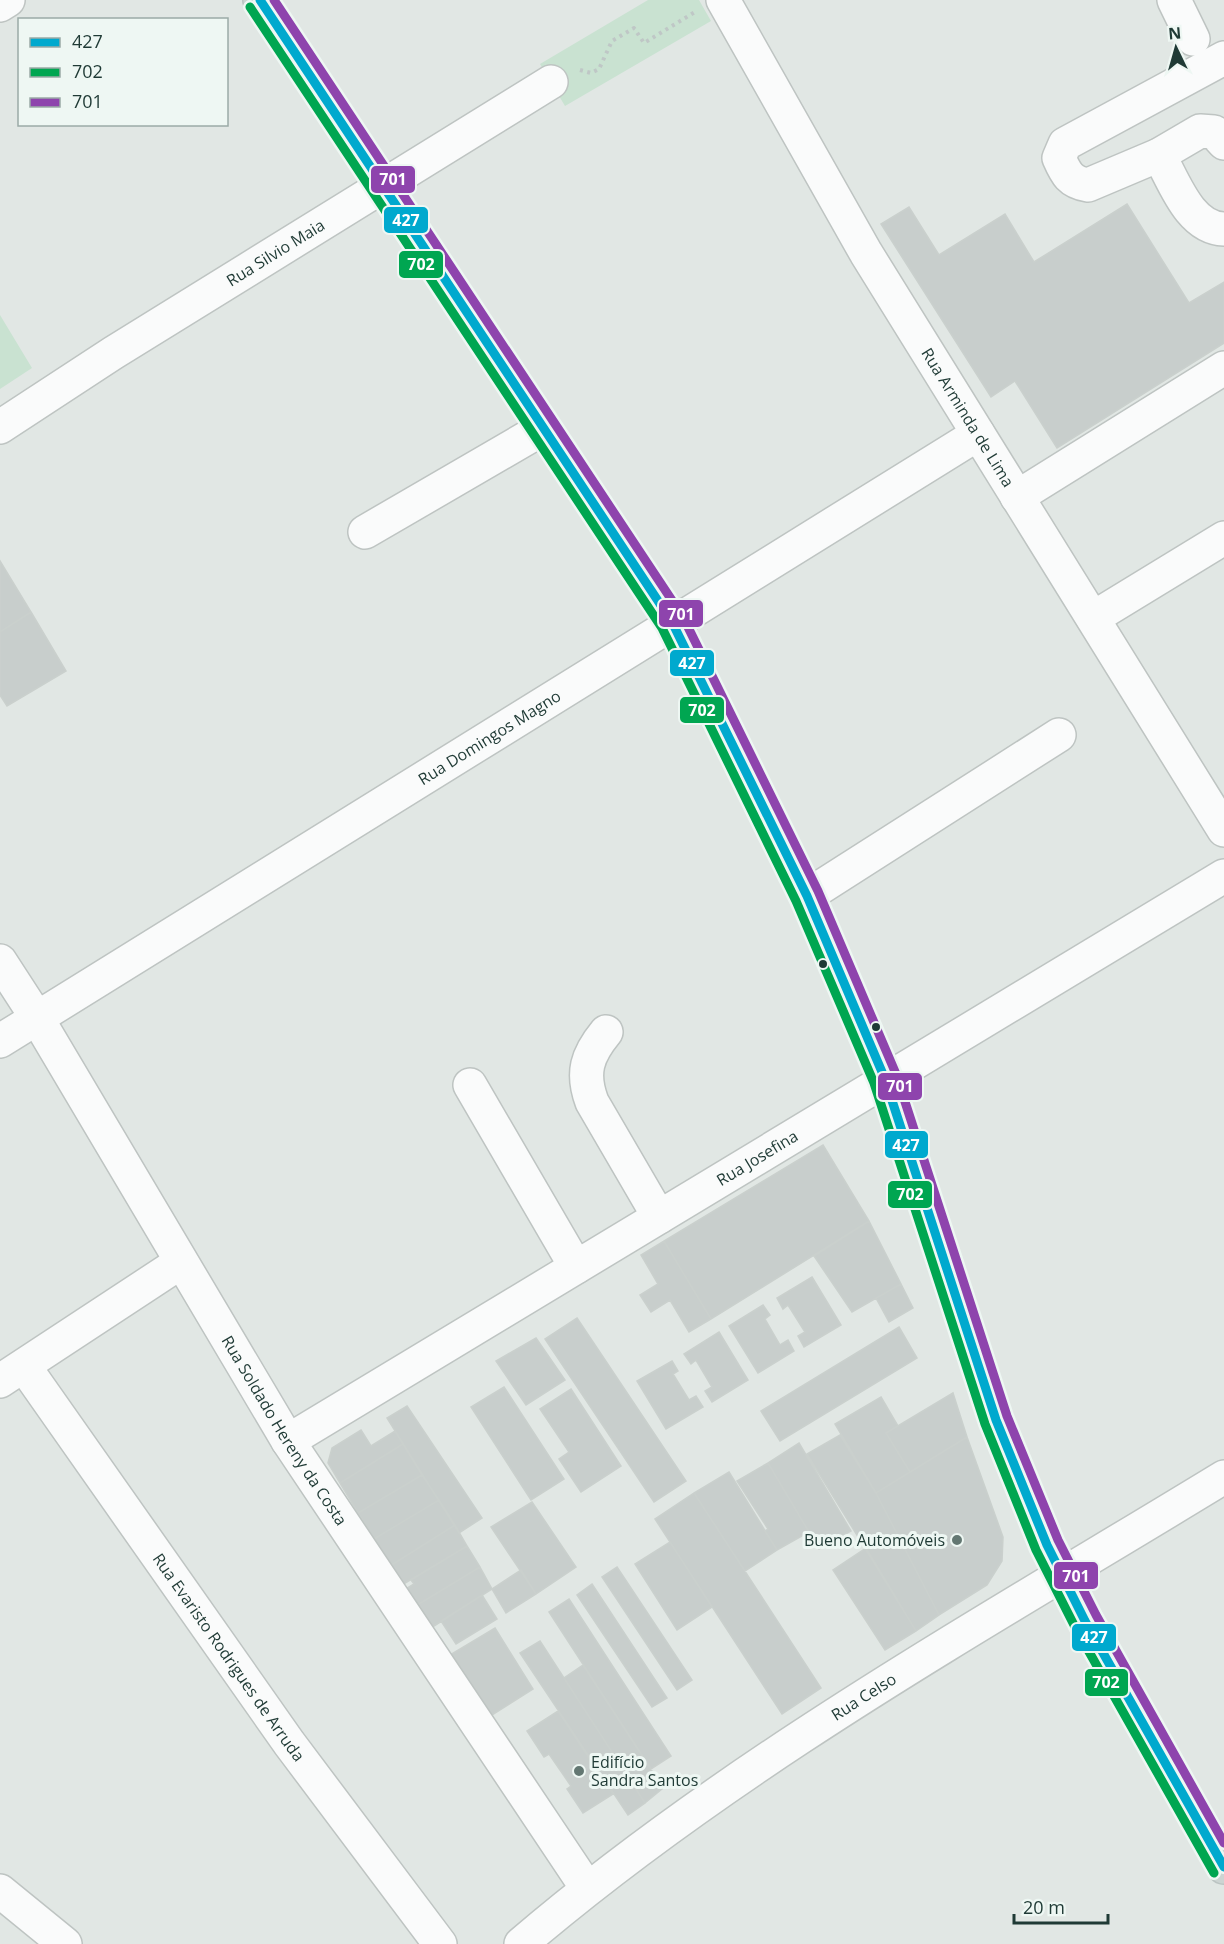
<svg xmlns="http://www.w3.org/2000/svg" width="1224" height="1944" font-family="'Open Sans',sans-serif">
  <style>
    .green { fill: #c9e2d1 }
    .building { fill: #c8cecc; stroke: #cad0cd; stroke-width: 1.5 }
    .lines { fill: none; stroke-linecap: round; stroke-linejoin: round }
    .minor-casing { stroke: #bec4c2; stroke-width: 36 }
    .major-casing { stroke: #bbc4c2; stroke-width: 36 }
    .path { stroke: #bfc7c6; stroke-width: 4; stroke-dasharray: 3 4.5; stroke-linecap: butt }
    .minor { stroke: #fafbfb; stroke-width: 33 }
    .major { stroke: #ccd4d2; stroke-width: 33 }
    .bus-1-casing { stroke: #eef7f3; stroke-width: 14 }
    .bus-2-casing { stroke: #eef7f3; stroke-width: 14 }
    .bus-3-casing { stroke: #eef7f3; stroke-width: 14 }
    .bus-1 { stroke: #00a9ce; stroke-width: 9 }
    .bus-2 { stroke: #00a651; stroke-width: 9 }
    .bus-3 { stroke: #8e44ad; stroke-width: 9 }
    .bus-dot { fill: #1f3a35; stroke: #eef7f3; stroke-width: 2 }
    .poi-dot { fill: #637772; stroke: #eef7f3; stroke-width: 2 }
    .labels { text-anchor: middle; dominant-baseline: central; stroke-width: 6; stroke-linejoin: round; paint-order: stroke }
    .street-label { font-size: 16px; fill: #1f3a35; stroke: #eef7f3 }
    .poi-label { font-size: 16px; fill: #1f3a35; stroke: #eef7f3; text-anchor: end }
    .line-badge { stroke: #eef7f3; stroke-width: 2 }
    .badge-label { font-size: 16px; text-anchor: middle; font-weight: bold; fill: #fff }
  </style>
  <rect width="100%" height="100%" fill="#e1e7e4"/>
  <!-- green -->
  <path class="green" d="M648,0h51l12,21 -146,85 -25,-42z
    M0,315l32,53 -32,21z"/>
  <!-- building -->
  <path class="building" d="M1127,204l62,99 35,-21v61l-167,105 -42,-67 -24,16 -110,-173 28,-17 30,48 66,-41 29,48z
    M0,561l31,51 -31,20z
    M31,612l35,59 -59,35 -7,-11v-63z
    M823,1145l46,76 -158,98 -47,-78z
    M869,1221l32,63 -49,28 -38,-56z
    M664,1241l47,78 -22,13 -19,-32 -19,12 -11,-17 18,-11 -17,-29z
    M812,1277l29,48 -37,22 -6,-11 7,-4 -17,-27 -5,4 -6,-11z
    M901,1284l12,24 -24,14 -13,-24z
    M763,1305l7,10 -5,4 15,26 8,-5 6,11 -36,22 -29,-47z
    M577,1318l109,163 -32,21 -109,-163z
    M899,1327l18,31 -137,83 -19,-30z
    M719,1332l29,48 -36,22 -7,-11 7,-4 -16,-27 -5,4 -7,-10z
    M536,1338l29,42 -39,25 -30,-44z
    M672,1361l6,10 -5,3 16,26 7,-4 7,11 -37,22 -29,-48z
    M504,1387l60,92 -33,21 -60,-93z
    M571,1389l50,77 -40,26 -22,-33 10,-7 -29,-43z
    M953,1393l14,44 -57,35 -24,-39z
    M881,1397l17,29 -12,7 24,39 -34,21 -41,-69z
    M407,1406l75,112 -23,15 -72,-115z
    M361,1430l10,16 24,-15 8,13 -63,39 -12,-20 4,-15z
    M840,1435l36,58 63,122 -23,16 -109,-177z
    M967,1437l36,100 -1,24 -15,24 -48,30 -63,-122z
    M799,1443l52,88 -32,18 -51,-86z
    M403,1444l19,31 -64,38 -18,-30z
    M768,1463l41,69 -32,18 -12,-19 3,-2 -31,-48z
    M729,1472l48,78 -32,21 -51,-78z
    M422,1475l17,25 -65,39 -16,-26z
    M694,1493l127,195 -39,26 -127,-195z
    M439,1500l16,25 -65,41 -16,-27z
    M532,1502l44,65 -40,27 -45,-67z
    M455,1525l12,21 -65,39 -12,-19z
    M670,1542l42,65 -35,23 -42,-66z
    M467,1546l13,21 -66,40 -10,-17 10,-6 -3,-4z
    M866,1548l50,83 -31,19 -52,-80z
    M480,1567l12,22 -61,39 -17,-21z
    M617,1567l75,113 -15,10 -75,-113z
    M521,1570l15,24 -30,19 -14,-24z
    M592,1584l75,114 -15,9 -75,-112z
    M482,1595l15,24 -41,25 -15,-23z
    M569,1599l102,157 -20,13 -102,-157z
    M495,1628l38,61 -41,26 -42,-60z
    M540,1641l105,162 -17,12 -108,-162z
    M583,1665l80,123 -18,15 -81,-125z
    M558,1711l55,83 -30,19 -16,-24 4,-3 -22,-32 -5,3 -17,-26z"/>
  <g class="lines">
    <!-- minor casing -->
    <g class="minor-casing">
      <g id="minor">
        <path id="s1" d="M723,0l143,253 358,577"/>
        <path d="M1174,0l19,39"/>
        <path d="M0,5l8,-5"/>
        <path d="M1224,58l-159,86 -6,14c7,16 11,24 29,27l71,-30 41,-24 14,1 10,11"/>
        <path d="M1159,155c15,26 30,73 65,74"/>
        <path id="s2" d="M0,427l113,-74 438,-271"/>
        <path d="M1017,497l207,-129"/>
        <path d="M365,532l179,-104"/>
        <path d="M1093,618l131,-80"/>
        <path d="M807,896l252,-161"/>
        <path id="s3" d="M0,961l37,57 251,423 299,447"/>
        <path d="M606,1032c-19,23 -25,41 -14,70l67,115"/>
        <path id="s4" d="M0,1041l978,-607"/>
        <path d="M470,1085l106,182"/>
        <path id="s5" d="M24,1366l265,377 151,201"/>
        <path d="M0,1381l181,-119"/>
        <path id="s6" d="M288,1441l936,-565"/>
        <path d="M0,1891l65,53"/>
        <path id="s7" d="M521,1944c213,-182 464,-321 703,-467"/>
      </g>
    </g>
    <!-- major casing -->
    <g class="major-casing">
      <path id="major" d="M260,0l412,622 135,274 78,183 111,341 51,125 38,76 139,246"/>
    </g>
    <!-- path -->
    <path class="path" d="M580,70l11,3 8,-4 13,-28 22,-13 10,15 51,-31"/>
    <!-- minor -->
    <use href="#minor" class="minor"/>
    <!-- major -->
    <use href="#major" class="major"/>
    <!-- bus-1 casing -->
    <g class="bus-1-casing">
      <path id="bus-1" d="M260,0l412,622 135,274 78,183 111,341 51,125 38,76 139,246"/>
    </g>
    <!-- bus-2 casing -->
    <g class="bus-2-casing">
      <path id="bus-2" d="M250,7l412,621 134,273 78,182 111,341 51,126 39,77 139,246"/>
    </g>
    <!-- bus-3 casing -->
    <g class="bus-3-casing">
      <path id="bus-3" d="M274,0l409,617 135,274 78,183 111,342 51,124 38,75 128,228"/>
    </g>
    <!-- bus-1 -->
    <use href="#bus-1" class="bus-1"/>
    <!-- bus-2 -->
    <use href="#bus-2" class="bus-2"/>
    <!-- bus-3 -->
    <use href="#bus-3" class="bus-3"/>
  </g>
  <!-- markers -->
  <g class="bus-dot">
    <circle cx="823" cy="964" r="5"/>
    <circle cx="876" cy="1027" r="5"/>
  </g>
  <g class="poi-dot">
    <circle cx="957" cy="1540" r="6"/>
    <circle cx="579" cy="1771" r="6"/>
  </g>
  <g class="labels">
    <!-- street labels -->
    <g class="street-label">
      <text stroke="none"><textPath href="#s2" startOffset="326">Rua Silvio Maia</textPath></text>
      <text stroke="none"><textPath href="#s1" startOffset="484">Rua Arminda de Lima</textPath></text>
      <text stroke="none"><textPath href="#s4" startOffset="576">Rua Domingos Magno</textPath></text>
      <text stroke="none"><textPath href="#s6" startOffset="548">Rua Josefina</textPath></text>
      <text stroke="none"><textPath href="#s3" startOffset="549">Rua Soldado Hereny da Costa</textPath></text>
      <text stroke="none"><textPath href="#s5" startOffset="356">Rua Evaristo Rodrigues de Arruda</textPath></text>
      <text stroke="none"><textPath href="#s7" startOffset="423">Rua Celso</textPath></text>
    </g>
    <!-- poi labels -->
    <g class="poi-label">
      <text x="945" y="1540">Bueno Automóveis</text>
      <text x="591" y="1762" text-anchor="start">Edifício<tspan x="591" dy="18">Sandra Santos</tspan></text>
    </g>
  </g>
  <g class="line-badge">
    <rect x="370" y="165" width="46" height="29" rx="6" fill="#8e44ad"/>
    <rect x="383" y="206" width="46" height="28" rx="6" fill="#00a9ce"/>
    <rect x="398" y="250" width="46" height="29" rx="6" fill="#00a651"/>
    <rect x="658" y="599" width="46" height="29" rx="6" fill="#8e44ad"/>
    <rect x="669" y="649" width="46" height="28" rx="6" fill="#00a9ce"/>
    <rect x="679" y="696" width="46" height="28" rx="6" fill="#00a651"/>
    <rect x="877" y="1072" width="46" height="29" rx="6" fill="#8e44ad"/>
    <rect x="884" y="1130" width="45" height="29" rx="6" fill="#00a9ce"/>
    <rect x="887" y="1180" width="46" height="29" rx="6" fill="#00a651"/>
    <rect x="1053" y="1561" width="46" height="29" rx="6" fill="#8e44ad"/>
    <rect x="1071" y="1623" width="46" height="29" rx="6" fill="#00a9ce"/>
    <rect x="1084" y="1668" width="45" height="29" rx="6" fill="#00a651"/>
  </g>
  <g class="badge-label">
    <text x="393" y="185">701</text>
    <text x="406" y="226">427</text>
    <text x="421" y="270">702</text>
    <text x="681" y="620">701</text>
    <text x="692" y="669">427</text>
    <text x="702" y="716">702</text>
    <text x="900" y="1092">701</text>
    <text x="906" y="1151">427</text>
    <text x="910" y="1200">702</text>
    <text x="1076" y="1582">701</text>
    <text x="1094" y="1643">427</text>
    <text x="1106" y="1688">702</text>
  </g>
  <!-- legend -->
  <rect x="18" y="18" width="210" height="108" fill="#eef7f3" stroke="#9baba7" stroke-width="1.5"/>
  <rect x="30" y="38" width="30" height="9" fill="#00a9ce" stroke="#9baba7" stroke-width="1.5"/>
  <text x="72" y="48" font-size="18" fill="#1f3a35">427</text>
  <rect x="30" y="68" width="30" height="9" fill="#00a651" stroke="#9baba7" stroke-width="1.5"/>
  <text x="72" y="78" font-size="18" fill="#1f3a35">702</text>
  <rect x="30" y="98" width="30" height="9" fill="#8e44ad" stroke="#9baba7" stroke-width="1.5"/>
  <text x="72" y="108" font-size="18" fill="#1f3a35">701</text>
  <!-- north arrow -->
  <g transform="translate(1176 48) rotate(355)" stroke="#eef7f3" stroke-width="4.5" paint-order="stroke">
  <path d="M0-4.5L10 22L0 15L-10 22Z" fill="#1f3a35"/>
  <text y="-9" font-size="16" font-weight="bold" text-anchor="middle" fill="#1f3a35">N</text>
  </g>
  <!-- scale -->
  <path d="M1014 1914v9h94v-9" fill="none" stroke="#1f3a35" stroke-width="3"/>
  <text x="1023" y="1914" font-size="18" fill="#1f3a35" stroke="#eef7f3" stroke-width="4.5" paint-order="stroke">20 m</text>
</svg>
